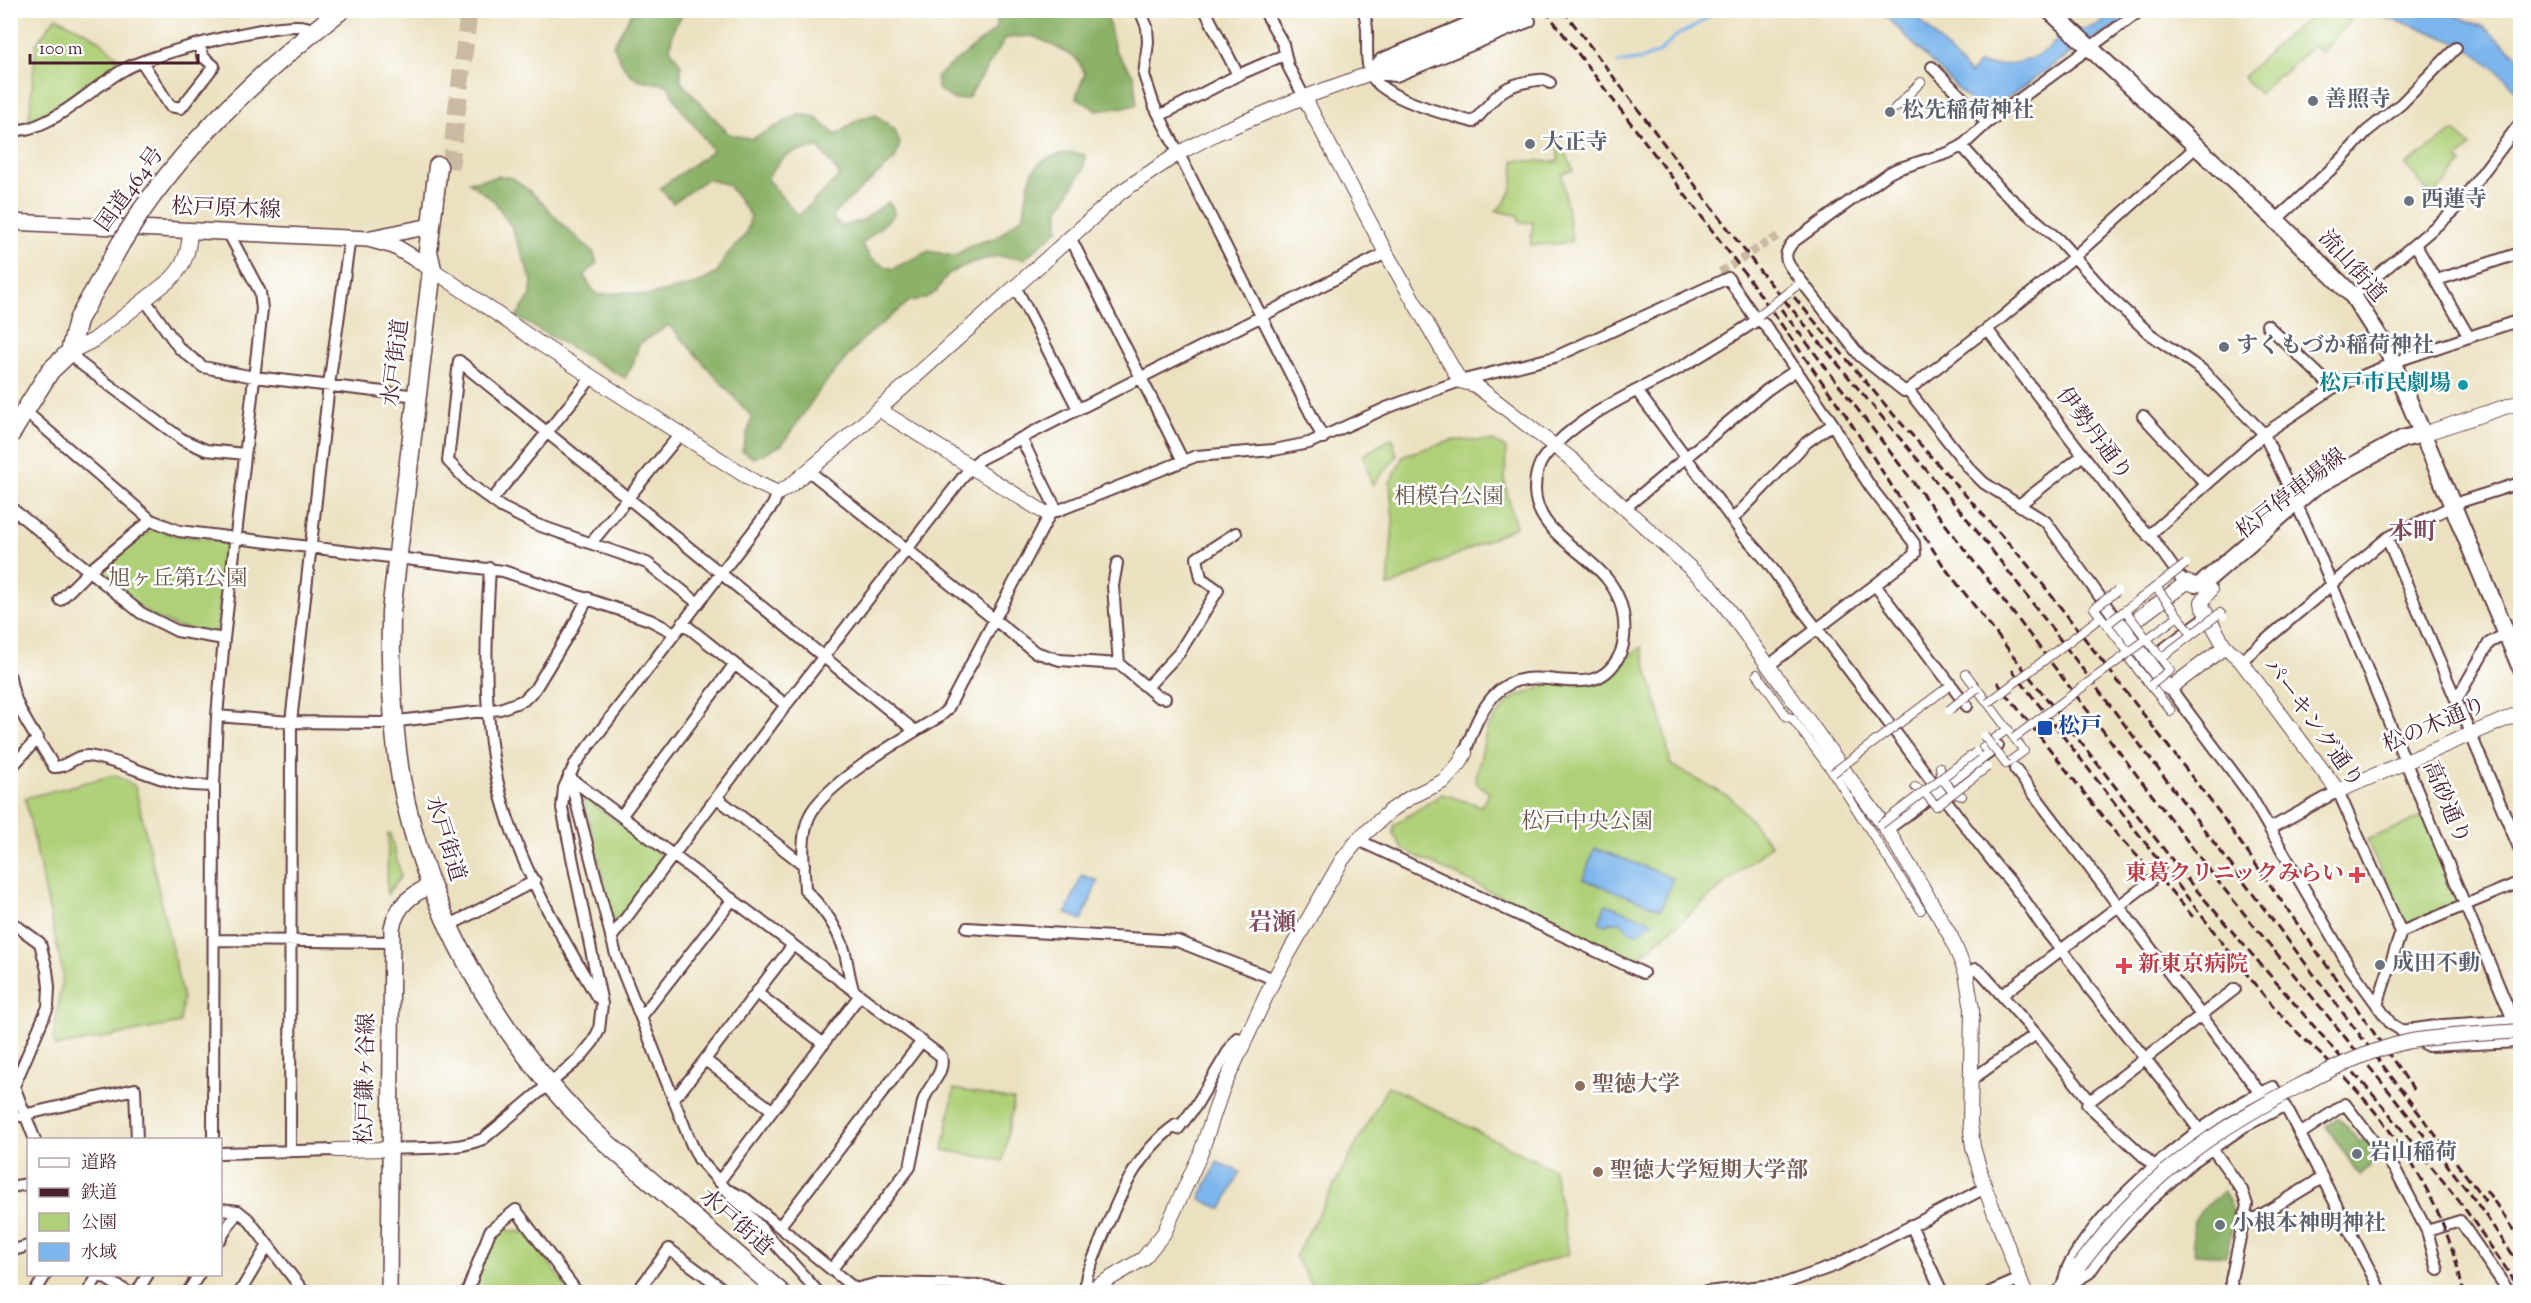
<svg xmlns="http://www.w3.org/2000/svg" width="2531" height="1303" font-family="'Sorts Mill Goudy','Noto Serif JP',serif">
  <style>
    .green { fill: #afd078; stroke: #7c7852; stroke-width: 1.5 }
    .forest { fill: #8bb268; stroke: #6a684a; stroke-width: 1.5; fill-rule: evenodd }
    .water { fill: #7bb6ec; stroke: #626a8c; stroke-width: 1.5 }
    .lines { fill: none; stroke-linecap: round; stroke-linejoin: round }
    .stream { stroke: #7bb6ec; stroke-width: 3 }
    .pedestrian-tunnel { stroke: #cbbaa2; stroke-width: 8; stroke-dasharray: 8 4; stroke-linecap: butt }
    .trunk-tunnel { stroke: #cbbaa2; stroke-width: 18; stroke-dasharray: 18 9; stroke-linecap: butt }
    .pedestrian-casing { stroke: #623c41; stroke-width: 10 }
    .minor-casing { stroke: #623c41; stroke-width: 14 }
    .tertiary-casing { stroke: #623c41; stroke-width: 16 }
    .secondary-casing { stroke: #623c41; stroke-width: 18 }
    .primary-casing { stroke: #623c41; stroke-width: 20 }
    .trunk-casing { stroke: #623c41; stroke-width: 21 }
    .pedestrian { stroke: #fff; stroke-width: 8 }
    .minor { stroke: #fff; stroke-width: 10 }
    .tertiary { stroke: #fff; stroke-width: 14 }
    .secondary { stroke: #fff; stroke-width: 15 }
    .primary { stroke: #fff; stroke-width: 16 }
    .trunk { stroke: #fff; stroke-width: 18 }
    .rail { stroke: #4a1f2b; stroke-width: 3; stroke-dasharray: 9 4.5; stroke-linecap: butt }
    .pedestrian-bridge-casing { stroke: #623c41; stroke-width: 10; stroke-linecap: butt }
    .tertiary-bridge-casing { stroke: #623c41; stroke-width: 16; stroke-linecap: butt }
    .trunk-bridge-casing { stroke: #623c41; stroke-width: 21; stroke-linecap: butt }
    .pedestrian-bridge { stroke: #fff; stroke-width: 8 }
    .tertiary-bridge { stroke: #fff; stroke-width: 14 }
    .trunk-bridge { stroke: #fff; stroke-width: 18 }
    .worship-dot { fill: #6b7280; stroke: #fff; stroke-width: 2 }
    .culture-dot { fill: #0f9aa8; stroke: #fff; stroke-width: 2 }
    .transit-dot { fill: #1a4fb4; stroke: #fff; stroke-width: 2 }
    .health-dot { fill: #e0444e; stroke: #fff; stroke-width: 2 }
    .education-dot { fill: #8d6e63; stroke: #fff; stroke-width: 2 }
    .labels { text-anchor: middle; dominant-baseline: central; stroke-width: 5; stroke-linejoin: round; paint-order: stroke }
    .worship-label { font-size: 22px; font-weight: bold; fill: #5b616d; stroke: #fff; text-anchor: start }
    .street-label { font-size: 22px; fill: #4a1f2b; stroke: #fff }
    .culture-label { font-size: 22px; font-weight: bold; fill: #0d838f; stroke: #fff; text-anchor: end }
    .park-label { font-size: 22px; fill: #685442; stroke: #fff }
    .transit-label { font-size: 22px; font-weight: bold; fill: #164399; stroke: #fff; text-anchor: start }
    .health-label { font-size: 22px; font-weight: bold; fill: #be3a42; stroke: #fff; text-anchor: end }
    .education-label { font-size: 22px; font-weight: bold; fill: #785e54; stroke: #fff; text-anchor: start }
    .neighbourhood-label { font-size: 24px; font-weight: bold; fill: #7f4b5b; stroke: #fff }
  </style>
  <rect width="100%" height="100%" fill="#fff"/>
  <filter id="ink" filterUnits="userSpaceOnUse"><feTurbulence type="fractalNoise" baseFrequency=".0167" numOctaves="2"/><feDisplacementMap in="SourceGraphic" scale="12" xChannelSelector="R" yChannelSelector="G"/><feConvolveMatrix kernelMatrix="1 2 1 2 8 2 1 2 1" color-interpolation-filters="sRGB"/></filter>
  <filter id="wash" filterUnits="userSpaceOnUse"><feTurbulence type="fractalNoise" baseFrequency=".008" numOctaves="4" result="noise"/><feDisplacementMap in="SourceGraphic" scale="24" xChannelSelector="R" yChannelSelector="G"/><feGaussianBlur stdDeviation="1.35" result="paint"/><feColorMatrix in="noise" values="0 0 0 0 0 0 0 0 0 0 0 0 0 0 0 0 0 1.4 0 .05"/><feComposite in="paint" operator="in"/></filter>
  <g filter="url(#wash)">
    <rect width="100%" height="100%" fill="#ebe1c0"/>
    <!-- green -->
    <path class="green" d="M2317,10l21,4 13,6 -29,32 -10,-6 -30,29 -4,-1 -18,20 -17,-17 45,-43 22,-15z
      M56,17l39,20 22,19v8l-61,44 -27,13 7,-77z
      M2454,131l17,14 -13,15 4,4 -29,33 -28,-32z
      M1558,144l10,13 5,13 -11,4 10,67 -15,3 -27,1 3,-23 -13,1 -3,-8 -21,-4c19,-16 17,-27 18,-51l44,2z
      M1392,438l5,18 -25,29 -9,-30z
      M1454,440l39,1 13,7 -1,37 11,42 -128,60 5,-67 -3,-37 14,-28z
      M154,528l19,7 54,6 -11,93 -38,-7 -24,-10 -56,-42 -1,-4z
      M1641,647l21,75 9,43 62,34 38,46 -137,116 -230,-111 -11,-16 1,-9 48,-31 39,12 8,-13 -14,-11 12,-54 24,-29 39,-15 48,-3z
      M114,775l21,11 48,212 -3,25 -124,24 -3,-9 10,-64 -38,-176z
      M583,796l81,61 -50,68z
      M2424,816l35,82 -2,6 -49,20 -5,-2 -36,-82z
      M390,833l11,43 -14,18 1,-60z
      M1388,1086l166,84 15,84 -102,31 -17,7h-119l-6,-9 -11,6 -19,-32z
      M954,1089l60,11 -11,61 -60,-11z
      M500,1229l28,4 42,59h-98l22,-58z"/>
    <!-- forest -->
    <path class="forest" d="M633,11h52l-11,17 -4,20 11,17v17l48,52 23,5 46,-24 16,1 22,19 21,-15 19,-5 19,15 5,14 -5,15 -59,52 -3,8 9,7 21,-6 25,-18 5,5 1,8 -32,29 10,16 20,9 37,-18 25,5 20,-12 22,-6 28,-23c2,-15 3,-32 10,-45 8,-15 37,-20 51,-15l-1,13 -25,41 -1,21 -34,29 -26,-3 -28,7 -22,11 -12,18 -12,7 -14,2 -48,39 -41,48 -39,57 -28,13 -12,-7 10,-34 -83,-92 -30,19 -6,20 -8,14 -109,-61 15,-22 1,-14 -21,-55 -16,-24 -26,-20 31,-6 13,2 24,19 26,28 31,28 3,10 -13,13 9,14 6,5 29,-3 18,4 51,-12 20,-11 8,-16 21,-23 5,-18 -23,-31 -21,-6 -34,24 -13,-15 52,-37c-13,-24 -35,-41 -44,-66 -37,-6 -39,-5 -55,-40zM819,148l21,27 -42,41 -31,-37c15,-26 24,-28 52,-31z
      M997,11h109l9,39 19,26 3,29 -40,6 -21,-14 9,-24 -9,-15 -30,-16 -14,-6 -26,2 -38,60 -14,2 -16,-11 -2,-12 61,-49z
      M2339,1118l21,24 5,-4 14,17 -19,21 -34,-50z
      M2223,1192c18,21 8,40 3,64l-31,-2c-9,-38 2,-39 28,-62z"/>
    <!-- water -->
    <path class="water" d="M1881,11h31l58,63 8,-10c26,4 69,-3 82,-30l36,-8 23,-15h17l-40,27 -15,8 -87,61 -19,-1z
      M2359,11h85l40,16 36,31v38c-42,-56 -98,-68 -161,-85z
      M1595,848l78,30 -12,31 -78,-30z
      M1082,875l16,6 -16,39 -16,-7z
      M1606,904l47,18 -15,11 -9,-2 -8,-9h-9l-6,3 -7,-3z
      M1217,1162l23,10 -18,37 -22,-10z"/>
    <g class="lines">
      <!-- stream -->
      <path class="stream" d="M1618,63l25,-4 17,-7 17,-17 18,-9 23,-16"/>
    </g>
  </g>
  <g filter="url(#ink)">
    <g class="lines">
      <!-- pedestrian-tunnel -->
      <path class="pedestrian-tunnel" d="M1720,272l61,-38"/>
      <!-- trunk-tunnel -->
      <path class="trunk-tunnel" d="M450,168l19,-158"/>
      <!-- pedestrian casing -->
      <g class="pedestrian-casing">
        <path id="pedestrian" d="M1895,108l26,-26
          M2126,655l45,56
          M1757,674l30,43 5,1 41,55 88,137
          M1966,674l58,77 -18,13
          M1983,747l25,-18
          M1940,767l2,11
          M1915,787l9,5
          M1953,793l9,3"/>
      </g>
      <!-- minor casing -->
      <g class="minor-casing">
        <path id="minor" d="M1140,10l7,17 1,15 -4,33 10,30 169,333
          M1205,10l33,65
          M1264,10l19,34 5,22 16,31
          M1363,10c8,20 1,40 6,60 7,28 78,44 104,52 23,-23 23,-35 58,-41 8,-1 13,-3 19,2
          M1498,10l-117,49 -12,14 27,3 134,-55 -8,-11
          M142,62l28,44 11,2 33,-42 -12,-10 -2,-11
          M1932,67l55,56
          M1161,115l77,-40 46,-20
          M10,131c8,-1 16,-1 23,-4 35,-12 62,-42 94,-59 26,-14 152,-48 179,-41 3,1 5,4 8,5
          M1962,146l40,45 57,49 53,59 38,35 52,36 62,64 69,-46 70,-29 117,-39
          M2276,220l64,-59 26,-29 35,-28 55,-56
          M1070,237l113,224
          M2415,244l54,93
          M2437,280l83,-27
          M1015,286l63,123
          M2353,296l101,-85 66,-88
          M145,300l34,48 24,19 51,10 164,19
          M2267,325l66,63
          M1987,329l142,186 26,27 25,35 7,5
          M70,352l11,12 102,76 23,10 39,4
          M1908,390l92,-71 74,-62 122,-110
          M1637,391l108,146c24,22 39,51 59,75 66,83 127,171 193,255 17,17 30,36 43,56 16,23 36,41 49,65l85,107 68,95 5,15 -16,75 1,12
          M25,411l126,109 28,11 324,40 147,49 25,13
          M2143,416l63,68
          M1021,438l36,73
          M809,471l226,181 25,8 59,4 -6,-78 4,-23
          M492,500l100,-123
          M2019,505l64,-50
          M10,507l131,106 36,18 47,8 -7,77 74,6 90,1 119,-14 24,-9 11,-11 36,-59 17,-32
          M1625,508l142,-118 29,-20
          M1042,511h15l139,-55 78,-6 35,-7 77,-35 74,-27 95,-24 173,-79 25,37 12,10 68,99 19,35 20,30 42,54 1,11 -40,31 92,121
          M1732,520l75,-78 26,-18
          M2148,536l116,-102 50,108 199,478
          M2387,538l133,312
          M592,542l89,-109
          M490,568c-4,66 -7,131 4,196 14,83 61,162 103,233
          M60,600l29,-29 62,-51
          M698,603l-51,-40 -112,-39 -34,-17 -31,-23 -22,-23 11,-100 456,370
          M2118,622l-72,-100 -62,-39 -15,-15 -61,-78 -4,1 -44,-35 -69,-88c-8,-11 -5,-17 2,-26l96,-69 8,-4 51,-16 14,-7 25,-23 154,-113
          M683,623l103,82
          M224,639l38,-330 -2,-17 -32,-60
          M2150,659l56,-42
          M2241,661l146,-123 76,-37 57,-18
          M1119,664l39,33 7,1
          M1768,666l107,-81
          M10,677c4,33 28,61 44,90 13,1 20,-12 34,-11 30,4 55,18 85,26 12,4 28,3 41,4l-1,354
          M1147,687l32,-34 39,-63 -17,-12 -4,-20 39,-25
          M2170,688l80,107 99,171 42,58 37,22 92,-4
          M2457,699l32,-56 18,-10
          M1465,753c8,-25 20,-58 46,-70 36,-16 84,20 108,-27 6,-11 6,-23 5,-35 -5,-67 -87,-73 -89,-131 0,-13 2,-24 10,-34 32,-40 85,-61 129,-85 29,-16 57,-34 85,-52
          M10,769l28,-31
          M2015,769l245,324
          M569,775l47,180 75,188 8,16 119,133
          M570,778l371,278c5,18 -14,30 -18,46l-13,65 -78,102
          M214,786l3,-70
          M717,798l87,67
          M622,815l112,-150
          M2271,828l67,-37 63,141
          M1887,830l111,-84
          M1358,840l285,133
          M10,921l30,22 7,27 2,17 -1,20 -34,79 21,54
          M450,925l85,-44
          M967,928l210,13 97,38
          M611,938l175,-233 184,-237 10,-9 406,-206
          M214,940l177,2
          M1966,973l10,-4 6,4 54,61 54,67 145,-112
          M853,989c-4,-12 -5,-24 -8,-36 -7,-26 -22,-45 -40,-63 -1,-23 -5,-52 4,-73 14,-33 98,-81 130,-100l8,-7 104,-198
          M757,993l67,51
          M2002,995l148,-113
          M2378,1002l23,-70 119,-50
          M641,1017l92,-118
          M2401,1031l42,-6 77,-5
          M705,1060l67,50
          M1971,1080l65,-46
          M672,1096l8,-4 113,-147
          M2087,1104l67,62
          M10,1118l125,-29 2,51
          M1178,1129l17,-22 40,-67 2,-2 8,3
          M2300,1134l45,-30 51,67 31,60 33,-10 49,71
          M389,1149c31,-2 65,2 94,-10l96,-80 14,-17 6,-12 3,-26 -40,-196 2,-20 11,-24 186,-243 12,-16 5,-12
          M290,1151l1,-429 38,-337 21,-148
          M220,1153l116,-3
          M720,1180l140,-185
          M10,1187l18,-3
          M730,1191l16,8 109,90 24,-6 98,2 24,4v3
          M220,1209l18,2 10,8 56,73
          M2245,1218h11l66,-40
          M1911,1225l31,67
          M780,1226l142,-185
          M2427,1231l11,39
          M220,1239l18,-28
          M10,1251l18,-5
          M98,1274l30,18
          M2063,1284c2,-7 3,-15 7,-21 36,-64 136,-148 203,-176l16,26 92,179
          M2066,1287l23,-14 23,-32 30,-33 48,-44 55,-38 39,-20
          M1090,1291l-4,-9 1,-8c23,-52 40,-115 89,-149
          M35,1292l11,-18
          M88,1292l11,-18
          M137,1292l11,-18
          M188,1292l11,-18
          M240,1292l28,-47
          M467,1292l23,-61 26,-21 61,82
          M637,1292l32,-43 58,43
          M1706,1292l77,-8 51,-18 151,-78
          M1990,1292l30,-13"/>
      </g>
      <!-- tertiary casing -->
      <g class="tertiary-casing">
        <path id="tertiary" d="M1304,97l82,156 74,128 15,4 8,6 87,67 143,131 174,241 30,48 34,59 15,36 6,36 -2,113 3,25 12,41 40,104
          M432,269l107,74 216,139 23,11 13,-8 48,-40 282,-253 58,-39 38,-20 77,-32 99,-36 125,-51
          M70,352l24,-12 77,-61c14,-14 18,-28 19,-48
          M881,408l5,6 156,97
          M2423,434l97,-32
          M2210,590l-8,12 1,6 21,37
          M2118,622l48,64 4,2 52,-39 2,-4
          M2124,629l63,-47 8,3 8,-2
          M2224,645l17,16 97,130 182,-78
          M336,1150l53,-1
          M1087,1292l56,-33 21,-26 36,-78 22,-65 52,-111 68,-119 16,-20 32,-29 21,-14 33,-16 16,-18 5,-10
          M2059,1292l21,-27"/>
      </g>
      <!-- secondary casing -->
      <g class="secondary-casing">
        <path id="secondary" d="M10,222l358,17 26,7 38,23
          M371,238l60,-12
          M389,1292l3,-364c5,-23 19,-33 39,-43"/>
      </g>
      <!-- primary casing -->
      <g class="primary-casing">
        <path id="primary" d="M2049,10l227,210 77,76 34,53 133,317
          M2203,583l111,-96 88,-48 21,-5"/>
      </g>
      <!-- trunk casing -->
      <g class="trunk-casing">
        <path id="trunk" d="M438,166l-10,85 4,18 -41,343c-1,56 1,112 10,167 23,128 96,256 187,347 23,22 48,42 72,63 40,34 80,69 120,103
          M142,210c53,-76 125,-143 199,-200
          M10,435l40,-64 20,-19 8,-32 43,-77"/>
      </g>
      <!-- pedestrian -->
      <use href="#pedestrian" class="pedestrian"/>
      <!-- minor -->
      <use href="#minor" class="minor"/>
      <!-- tertiary -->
      <use href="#tertiary" class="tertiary"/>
      <!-- secondary -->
      <use href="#secondary" class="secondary"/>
      <!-- primary -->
      <use href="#primary" class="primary"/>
      <!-- trunk -->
      <use href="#trunk" class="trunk"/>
      <!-- rail -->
      <path class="rail" d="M1545,10l204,269 96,135 100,154 242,311 200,232 76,95 57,83
        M1563,10l197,261 204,244 48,61 475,627
        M1794,297l99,117 134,150 192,248 195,278
        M1781,309l439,575 177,217 77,98 46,66
        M2012,670l230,298c17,22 35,43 54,63 20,20 43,39 62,61 51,57 91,125 105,200
        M1997,682l121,154 52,54 23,27
        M2486,1190l34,48"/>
      <!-- pedestrian-bridge casing -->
      <g class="pedestrian-bridge-casing">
        <path id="pedestrian-bridge" d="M1759,315l37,-29
          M2156,587l36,47
          M2117,591l-23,17 35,45
          M2125,610l45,60 -19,15
          M2107,624l79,-60
          M2161,658l59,-45 3,3
          M1988,703l113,-86
          M1949,710l28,-22
          M1984,736l22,28
          M2014,738l164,-122
          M1833,773l115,-86
          M1942,778l11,15
          M1924,792l12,14 51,-39
          M1880,825l96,-73"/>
      </g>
      <!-- tertiary-bridge casing -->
      <g class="tertiary-bridge-casing">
        <path id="tertiary-bridge" d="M2080,1265c15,-19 30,-39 47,-57 49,-51 107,-88 170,-121 36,-19 74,-38 114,-46 36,-6 73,-7 109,-10"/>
      </g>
      <!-- trunk-bridge casing -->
      <g class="trunk-bridge-casing">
        <path id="trunk-bridge" d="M121,243l21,-33"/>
      </g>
      <!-- pedestrian-bridge -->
      <use href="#pedestrian-bridge" class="pedestrian-bridge"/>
      <!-- tertiary-bridge -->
      <use href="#tertiary-bridge" class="tertiary-bridge"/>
      <!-- trunk-bridge -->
      <use href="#trunk-bridge" class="trunk-bridge"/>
    </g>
  </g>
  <!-- markers -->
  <g class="worship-dot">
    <circle cx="2313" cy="101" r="6"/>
    <circle cx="1890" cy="112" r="6"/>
    <circle cx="1530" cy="144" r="6"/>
    <circle cx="2409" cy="201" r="6"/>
    <circle cx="2224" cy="347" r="6"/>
    <circle cx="2380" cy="965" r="6"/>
    <circle cx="2357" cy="1154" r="6"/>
    <circle cx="2220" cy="1225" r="6"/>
  </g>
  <circle class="culture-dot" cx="2463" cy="385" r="6"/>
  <rect class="transit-dot" x="2037" y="720" width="16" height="16" rx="3"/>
  <g class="health-dot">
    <path d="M2354 866h6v6h6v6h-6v6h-6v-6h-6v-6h6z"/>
    <path d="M2121 957h6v6h6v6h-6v6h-6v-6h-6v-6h6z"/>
  </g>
  <g class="education-dot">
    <circle cx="1580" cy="1086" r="6"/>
    <circle cx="1598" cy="1172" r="6"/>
  </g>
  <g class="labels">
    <!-- worship labels -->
    <g class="worship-label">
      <text x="2325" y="101">善照寺</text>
      <text x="1902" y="112">松先稲荷神社</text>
      <text x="1542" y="144">大正寺</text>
      <text x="2421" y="201">西蓮寺</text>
      <text x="2236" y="347">すくもづか稲荷神社</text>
      <text x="2392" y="965">成田不動</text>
      <text x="2369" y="1154">岩山稲荷</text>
      <text x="2232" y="1225">小根本神明神社</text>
    </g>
    <!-- street labels -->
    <g class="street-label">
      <text transform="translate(131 190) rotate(-54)">国道464号</text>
      <text transform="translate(226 210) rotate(2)">松戸原木線</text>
      <text transform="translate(2351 267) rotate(48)">流山街道</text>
      <text transform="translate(397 363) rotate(-83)">水戸街道</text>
      <text transform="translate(2093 435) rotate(53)">伊勢丹通り</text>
      <text transform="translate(2292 495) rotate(-38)">松戸停車場線</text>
      <text transform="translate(2312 724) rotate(54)">パーキング通り</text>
      <text transform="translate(2435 726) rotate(-23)">松の木通り</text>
      <text transform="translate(2445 803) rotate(67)">高砂通り</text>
      <text transform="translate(444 839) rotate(73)">水戸街道</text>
      <text transform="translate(367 1079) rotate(-89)">松戸鎌ヶ谷線</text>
      <text transform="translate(735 1223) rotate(41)">水戸街道</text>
    </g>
    <!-- culture labels -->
    <g class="culture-label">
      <text x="2451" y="385">松戸市民劇場</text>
    </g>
    <!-- park labels -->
    <g class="park-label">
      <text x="1449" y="498">相模台公園</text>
      <text x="178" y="580">旭ヶ丘第1公園</text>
      <text x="1587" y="823">松戸中央公園</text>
    </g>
    <!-- transit labels -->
    <g class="transit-label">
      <text x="2058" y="728">松戸</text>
    </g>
    <!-- health labels -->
    <g class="health-label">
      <text x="2344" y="875">東葛クリニックみらい</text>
      <text x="2138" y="966" text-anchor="start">新東京病院</text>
    </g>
    <!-- education labels -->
    <g class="education-label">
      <text x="1592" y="1086">聖徳大学</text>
      <text x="1610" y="1172">聖徳大学短期大学部</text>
    </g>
    <!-- neighbourhood labels -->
    <g class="neighbourhood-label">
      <text x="2413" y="533">本町</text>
      <text x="1272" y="924">岩瀬</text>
    </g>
  </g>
  <!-- margin -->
  <rect width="2531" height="1303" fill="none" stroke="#fff" stroke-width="36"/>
  <!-- legend -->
  <rect x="27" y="1138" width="195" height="138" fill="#ffffff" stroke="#b7a5aa" stroke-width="1.5"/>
  <rect x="39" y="1158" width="30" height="9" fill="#ffffff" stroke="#b7a5aa" stroke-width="1.5"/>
  <text x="81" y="1168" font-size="18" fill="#4a1f2b">道路</text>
  <rect x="39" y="1188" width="30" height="9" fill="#4a1f2b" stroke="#b7a5aa" stroke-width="1.5"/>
  <text x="81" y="1198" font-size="18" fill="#4a1f2b">鉄道</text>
  <rect x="39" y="1213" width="30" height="18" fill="#afd078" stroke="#b7a5aa" stroke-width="1.5"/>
  <text x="81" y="1228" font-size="18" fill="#4a1f2b">公園</text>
  <rect x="39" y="1243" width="30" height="18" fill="#7bb6ec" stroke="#b7a5aa" stroke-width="1.5"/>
  <text x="81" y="1258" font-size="18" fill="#4a1f2b">水域</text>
  <!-- scale -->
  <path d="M30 54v9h168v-9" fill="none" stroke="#4a1f2b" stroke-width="3"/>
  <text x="39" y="54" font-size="18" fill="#4a1f2b" stroke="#ffffff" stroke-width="4.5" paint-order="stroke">100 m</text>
</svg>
